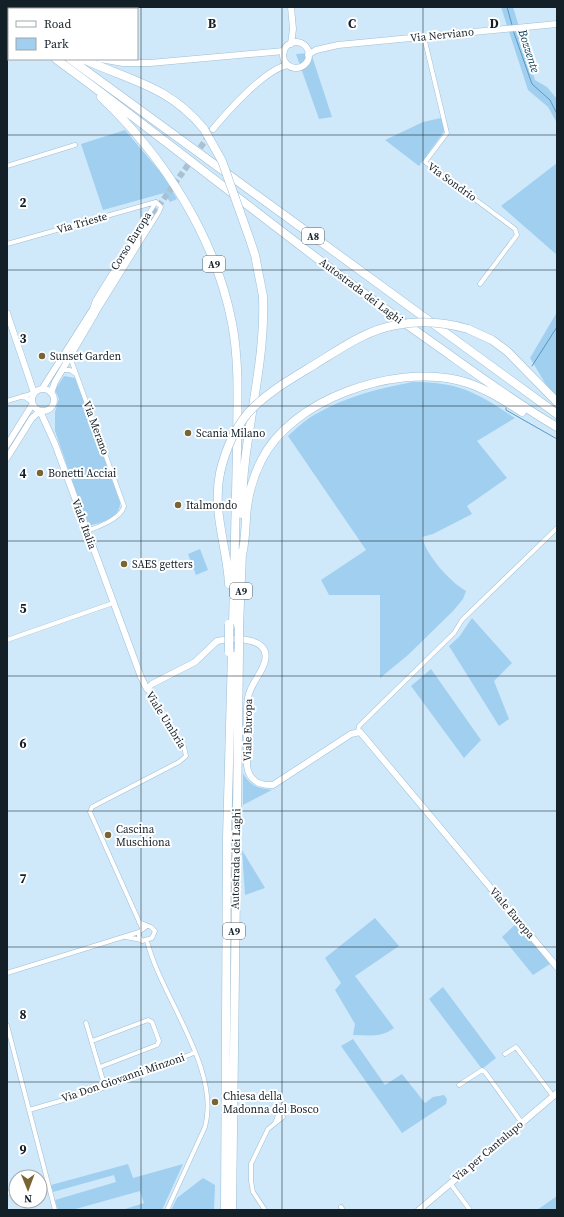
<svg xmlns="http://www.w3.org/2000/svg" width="564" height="1217" font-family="'Source Serif 4',serif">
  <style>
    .green { fill: #a1cfef }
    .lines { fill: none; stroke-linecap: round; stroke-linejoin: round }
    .stream { stroke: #5798c2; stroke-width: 1 }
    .secondary-tunnel { stroke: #aac1d1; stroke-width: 6; stroke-dasharray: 6 3; stroke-linecap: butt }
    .street-casing { stroke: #9fbed5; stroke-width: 5 }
    .secondary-casing { stroke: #9fbed5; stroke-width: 7 }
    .highway-casing { stroke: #9fbed5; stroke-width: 9 }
    .street { stroke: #fff; stroke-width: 4 }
    .secondary { stroke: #fff; stroke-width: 6 }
    .highway { stroke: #fff; stroke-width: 8 }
    .highway-bridge-casing { stroke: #9fbed5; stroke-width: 9; stroke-linecap: butt }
    .highway-bridge { stroke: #fff; stroke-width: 8 }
    .grid { fill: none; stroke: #142028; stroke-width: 1; stroke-opacity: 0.55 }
    .poi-dot { fill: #786533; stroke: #fff; stroke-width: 1.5 }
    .labels { text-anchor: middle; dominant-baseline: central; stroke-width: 4; stroke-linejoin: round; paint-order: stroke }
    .shield { fill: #fff; stroke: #5a6368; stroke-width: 1 }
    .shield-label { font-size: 10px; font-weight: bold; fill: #142028 }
    .street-label { font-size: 11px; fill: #142028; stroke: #fff }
    .poi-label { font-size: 11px; fill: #142028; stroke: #fff; text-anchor: start }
    .water-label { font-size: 12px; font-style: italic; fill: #003956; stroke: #fff }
    .grid-label { font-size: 13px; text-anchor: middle; font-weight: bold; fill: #142028; stroke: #fff; stroke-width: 4; stroke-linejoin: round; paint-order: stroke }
  </style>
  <rect width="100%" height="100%" fill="#cfe9fb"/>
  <!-- green -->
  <path class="green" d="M501,7h12l22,73 12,7 10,12v24l-9,-16 -20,-17z
    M311,53l21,64 -13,2 -23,-65z
    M441,118l4,12 -26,36 -34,-26 38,-18z
    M125,130l38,45 14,24 -7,3 -6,-9 -61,17 -22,-66z
    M557,163v92l-56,-49z
    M557,312v85l-12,-14 -15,-25z
    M64,376l11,2 45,124c1,16 -20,21 -32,24l-33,-95v-19l4,-13 -4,-9z
    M413,382c47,0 64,11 102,36l-38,23 30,37 -40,28 5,8 -39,20 -11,3c4,18 28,45 44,54l-3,8 -10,12 -45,44 -28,23v-83h-51l-8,-15 45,-30 -78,-114c8,-7 17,-16 26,-21 31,-18 65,-27 99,-33z
    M200,549l8,21 -12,5 -8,-21z
    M472,618l40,45 -18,18 15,38 -10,7 -50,-80 10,-9z
    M431,669l50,71 -17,18 -53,-72z
    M243,773c7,13 14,15 29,17l-29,15z
    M242,850l23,38 -20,7z
    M375,918l24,28 -44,30 39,52c-12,10 -26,7 -41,7l2,-11 -20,-34 6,-7 -16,-25z
    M519,921l31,43 -17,11 -31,-38z
    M443,987l53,71 -14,11 -53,-70z
    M353,1039l32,46 17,-11 23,29 8,-6 11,-2 3,4 -1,5 -44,29 -61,-87z
    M128,1164l5,14 50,-14 -21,46h-40l22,-7 -4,-12 -68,19h-14l-3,-10 61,-18 -2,-7 -61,17 -2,-7z
    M203,1178l12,7 -1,25h-43l6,-12z
    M557,1196v14h-20z"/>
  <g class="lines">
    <!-- stream -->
    <path class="stream" d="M507,7l5,18
      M513,30l19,54 18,16 7,14
      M532,366l25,-39
      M506,408v2l51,29"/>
    <!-- secondary-tunnel -->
    <path class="secondary-tunnel" d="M148,221l62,-87"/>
    <!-- street casing -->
    <g class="street-casing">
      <path id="street" d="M424,37l23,96 -22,29 90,67 2,6 -37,49
        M7,166l68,-21
        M7,244l149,-42
        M92,309l3,-9 61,-98
        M97,312l62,-100 2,-5 -5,-5
        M70,357l54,149c-2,12 -27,22 -38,25
        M62,370h8l6,4
        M23,396l9,6
        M7,401l27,-8
        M7,640l106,-37
        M358,732l1,-6 95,-93 8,-13 95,-92
        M139,922l12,5 4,4 -3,7 -10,3 -3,-5v-4l8,-6
        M142,928l-52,-116 2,-5 87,-45 7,-6 -2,-9 -37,-58
        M126,937l15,3
        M147,941c14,56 74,128 58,186l-38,83
        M7,973l132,-41
        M86,1023l19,64
        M7,1025l48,185
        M92,1041l56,-21 4,2 7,19 -2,4 -57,22
        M505,1054l11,-7 37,49
        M459,1085l23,-15 3,2 37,51
        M29,1110l69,-20 96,-37
        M450,1183l20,27
        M40,1185l7,-2
        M7,1193l9,-2
        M341,1207l2,3
        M265,1210l-12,-18 -2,-11v-17l17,-35 15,-12 -4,-4 -4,10"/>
    </g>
    <!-- secondary casing -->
    <g class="secondary-casing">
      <path id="secondary" d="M39,7l1,2
        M283 55a13 13 0 1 1 26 0a13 13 0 1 1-26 0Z
        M291,44l2,-15 -2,-22
        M308,55l8,-5 22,-5 219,-21
        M100,59l23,4h27l134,-12
        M213,129c15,-18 52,-60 75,-64
        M7,313l27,80
        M32 400a11 11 0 1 1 22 0a11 11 0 1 1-22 0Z
        M42,389l49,-77 8,-10 49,-81
        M51,393l4,-11 40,-68 3,-10
        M40,411l15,33 86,233 6,12 5,-5 43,-22 22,-21c15,-3 54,-5 48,20 -3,13 -15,23 -17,37 -3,22 -1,46 -1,68 2,14 12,20 26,19l78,-51 9,-2 197,235
        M7,445l25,-40
        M7,458l25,-40 8,-7
        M419,1210l138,-117"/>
    </g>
    <!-- highway casing -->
    <g class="highway-casing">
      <path id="highway" d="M7,11l2,1
        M7,23l2,2
        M56,59c127,93 248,194 377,284 41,29 81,59 124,84
        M70,59l487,355
        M83,59c48,22 86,27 121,70
        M101,97c63,60 114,139 131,226 8,42 5,84 5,127 -1,58 -3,116 -4,175
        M468,329l24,11 15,11 50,51
        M220,473c-8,39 7,73 9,111
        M242,514c-1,-74 24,-144 21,-218
        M242,555c4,-16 3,-32 5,-48 2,-16 7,-32 14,-46 30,-62 132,-96 196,-81 23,5 45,19 65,32
        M239,626l3,-74
        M225,1210l2,-372 5,-186
        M232,1210l7,-558"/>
    </g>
    <!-- street -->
    <use href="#street" class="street"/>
    <!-- secondary -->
    <use href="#secondary" class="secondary"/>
    <!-- highway -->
    <use href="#highway" class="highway"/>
    <!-- highway-bridge casing -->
    <g class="highway-bridge-casing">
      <path id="highway-bridge" d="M204,129l18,32 28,79 5,15 8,41
        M220,473c5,-22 13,-42 28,-60 18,-20 43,-34 66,-48 26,-16 52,-35 82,-40 24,-5 48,-3 72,4
        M229,652v-28
        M239,652v-26"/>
    </g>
    <!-- highway-bridge -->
    <use href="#highway-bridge" class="highway-bridge"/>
  </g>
  <!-- grid -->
  <path class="grid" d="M141,7v1203M282,7v1203M423,7v1203M7,135h550M7,270h550M7,406h550M7,541h550M7,676h550M7,811h550M7,947h550M7,1082h550"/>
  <!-- markers -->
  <g class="poi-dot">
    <circle cx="42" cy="356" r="4"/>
    <circle cx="188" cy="433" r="4"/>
    <circle cx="40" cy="473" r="4"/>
    <circle cx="178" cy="505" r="4"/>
    <circle cx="124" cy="564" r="4"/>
    <circle cx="108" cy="835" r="4"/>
    <circle cx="215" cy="1102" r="4"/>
  </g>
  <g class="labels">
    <!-- shield labels -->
    <g class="shield">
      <rect x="302" y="228" width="22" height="16" rx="3"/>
      <rect x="203" y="256" width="22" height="16" rx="3"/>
      <rect x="230" y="583" width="22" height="16" rx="3"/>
      <rect x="223" y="923" width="22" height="16" rx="3"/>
    </g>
    <g class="shield-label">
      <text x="313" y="236">A8</text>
      <text x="214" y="264">A9</text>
      <text x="241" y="591">A9</text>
      <text x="234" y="931">A9</text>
    </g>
    <!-- street labels -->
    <g class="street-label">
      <text transform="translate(442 35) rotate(-6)">Via Nerviano</text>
      <text transform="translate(452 182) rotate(36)">Via Sondrio</text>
      <text transform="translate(82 223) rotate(-16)">Via Trieste</text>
      <text transform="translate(131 241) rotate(-58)">Corso Europa</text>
      <text transform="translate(361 291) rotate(37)">Autostrada dei Laghi</text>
      <text transform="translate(96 428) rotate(70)">Via Merano</text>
      <text transform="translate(84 524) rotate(70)">Viale Italia</text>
      <text transform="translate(166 720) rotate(58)">Viale Umbria</text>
      <text transform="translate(248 730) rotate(-89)">Viale Europa</text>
      <text transform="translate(236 859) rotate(-89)">Autostrada dei Laghi</text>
      <text transform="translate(512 913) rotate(50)">Viale Europa</text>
      <text transform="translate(123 1078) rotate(-19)">Via Don Giovanni Minzoni</text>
      <text transform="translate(488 1151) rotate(-40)">Via per Cantalupo</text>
    </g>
    <!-- poi labels -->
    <g class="poi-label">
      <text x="50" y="356">Sunset Garden</text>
      <text x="196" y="433">Scania Milano</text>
      <text x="48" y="473">Bonetti Acciai</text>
      <text x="186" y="505">Italmondo</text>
      <text x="132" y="564">SAES getters</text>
      <text x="116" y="829">Cascina<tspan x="116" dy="13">Muschiona</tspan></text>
      <text x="223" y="1096">Chiesa della<tspan x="223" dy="13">Madonna del Bosco</tspan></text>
    </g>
    <!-- water labels -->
    <g class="water-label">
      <text transform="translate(529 51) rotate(72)">Bozzente</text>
    </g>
  </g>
  <g class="grid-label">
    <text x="212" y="28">B</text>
    <text x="352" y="28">C</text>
    <text x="494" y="28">D</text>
    <text x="23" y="207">2</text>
    <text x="23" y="343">3</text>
    <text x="23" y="478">4</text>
    <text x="23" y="613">5</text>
    <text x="23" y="748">6</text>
    <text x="23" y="883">7</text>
    <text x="23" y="1019">8</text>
    <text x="23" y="1154">9</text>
  </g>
  <!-- border -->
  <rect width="564" height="1217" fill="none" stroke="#142028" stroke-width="16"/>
  <!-- legend -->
  <rect x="8" y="8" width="130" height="52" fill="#ffffff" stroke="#a1a6a9"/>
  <rect x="16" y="21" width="20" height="6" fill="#ffffff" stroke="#a1a6a9"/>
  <text x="44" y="28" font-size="12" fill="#142028">Road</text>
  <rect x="16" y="38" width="20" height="12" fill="#a1cfef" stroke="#a1a6a9"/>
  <text x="44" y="48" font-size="12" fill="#142028">Park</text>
  <!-- north arrow -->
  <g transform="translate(28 1189) rotate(179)"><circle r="19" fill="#ffffff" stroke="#a1a6a9"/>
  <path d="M0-3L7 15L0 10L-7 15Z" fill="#786533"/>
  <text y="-6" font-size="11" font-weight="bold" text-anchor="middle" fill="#142028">N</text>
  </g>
</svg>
